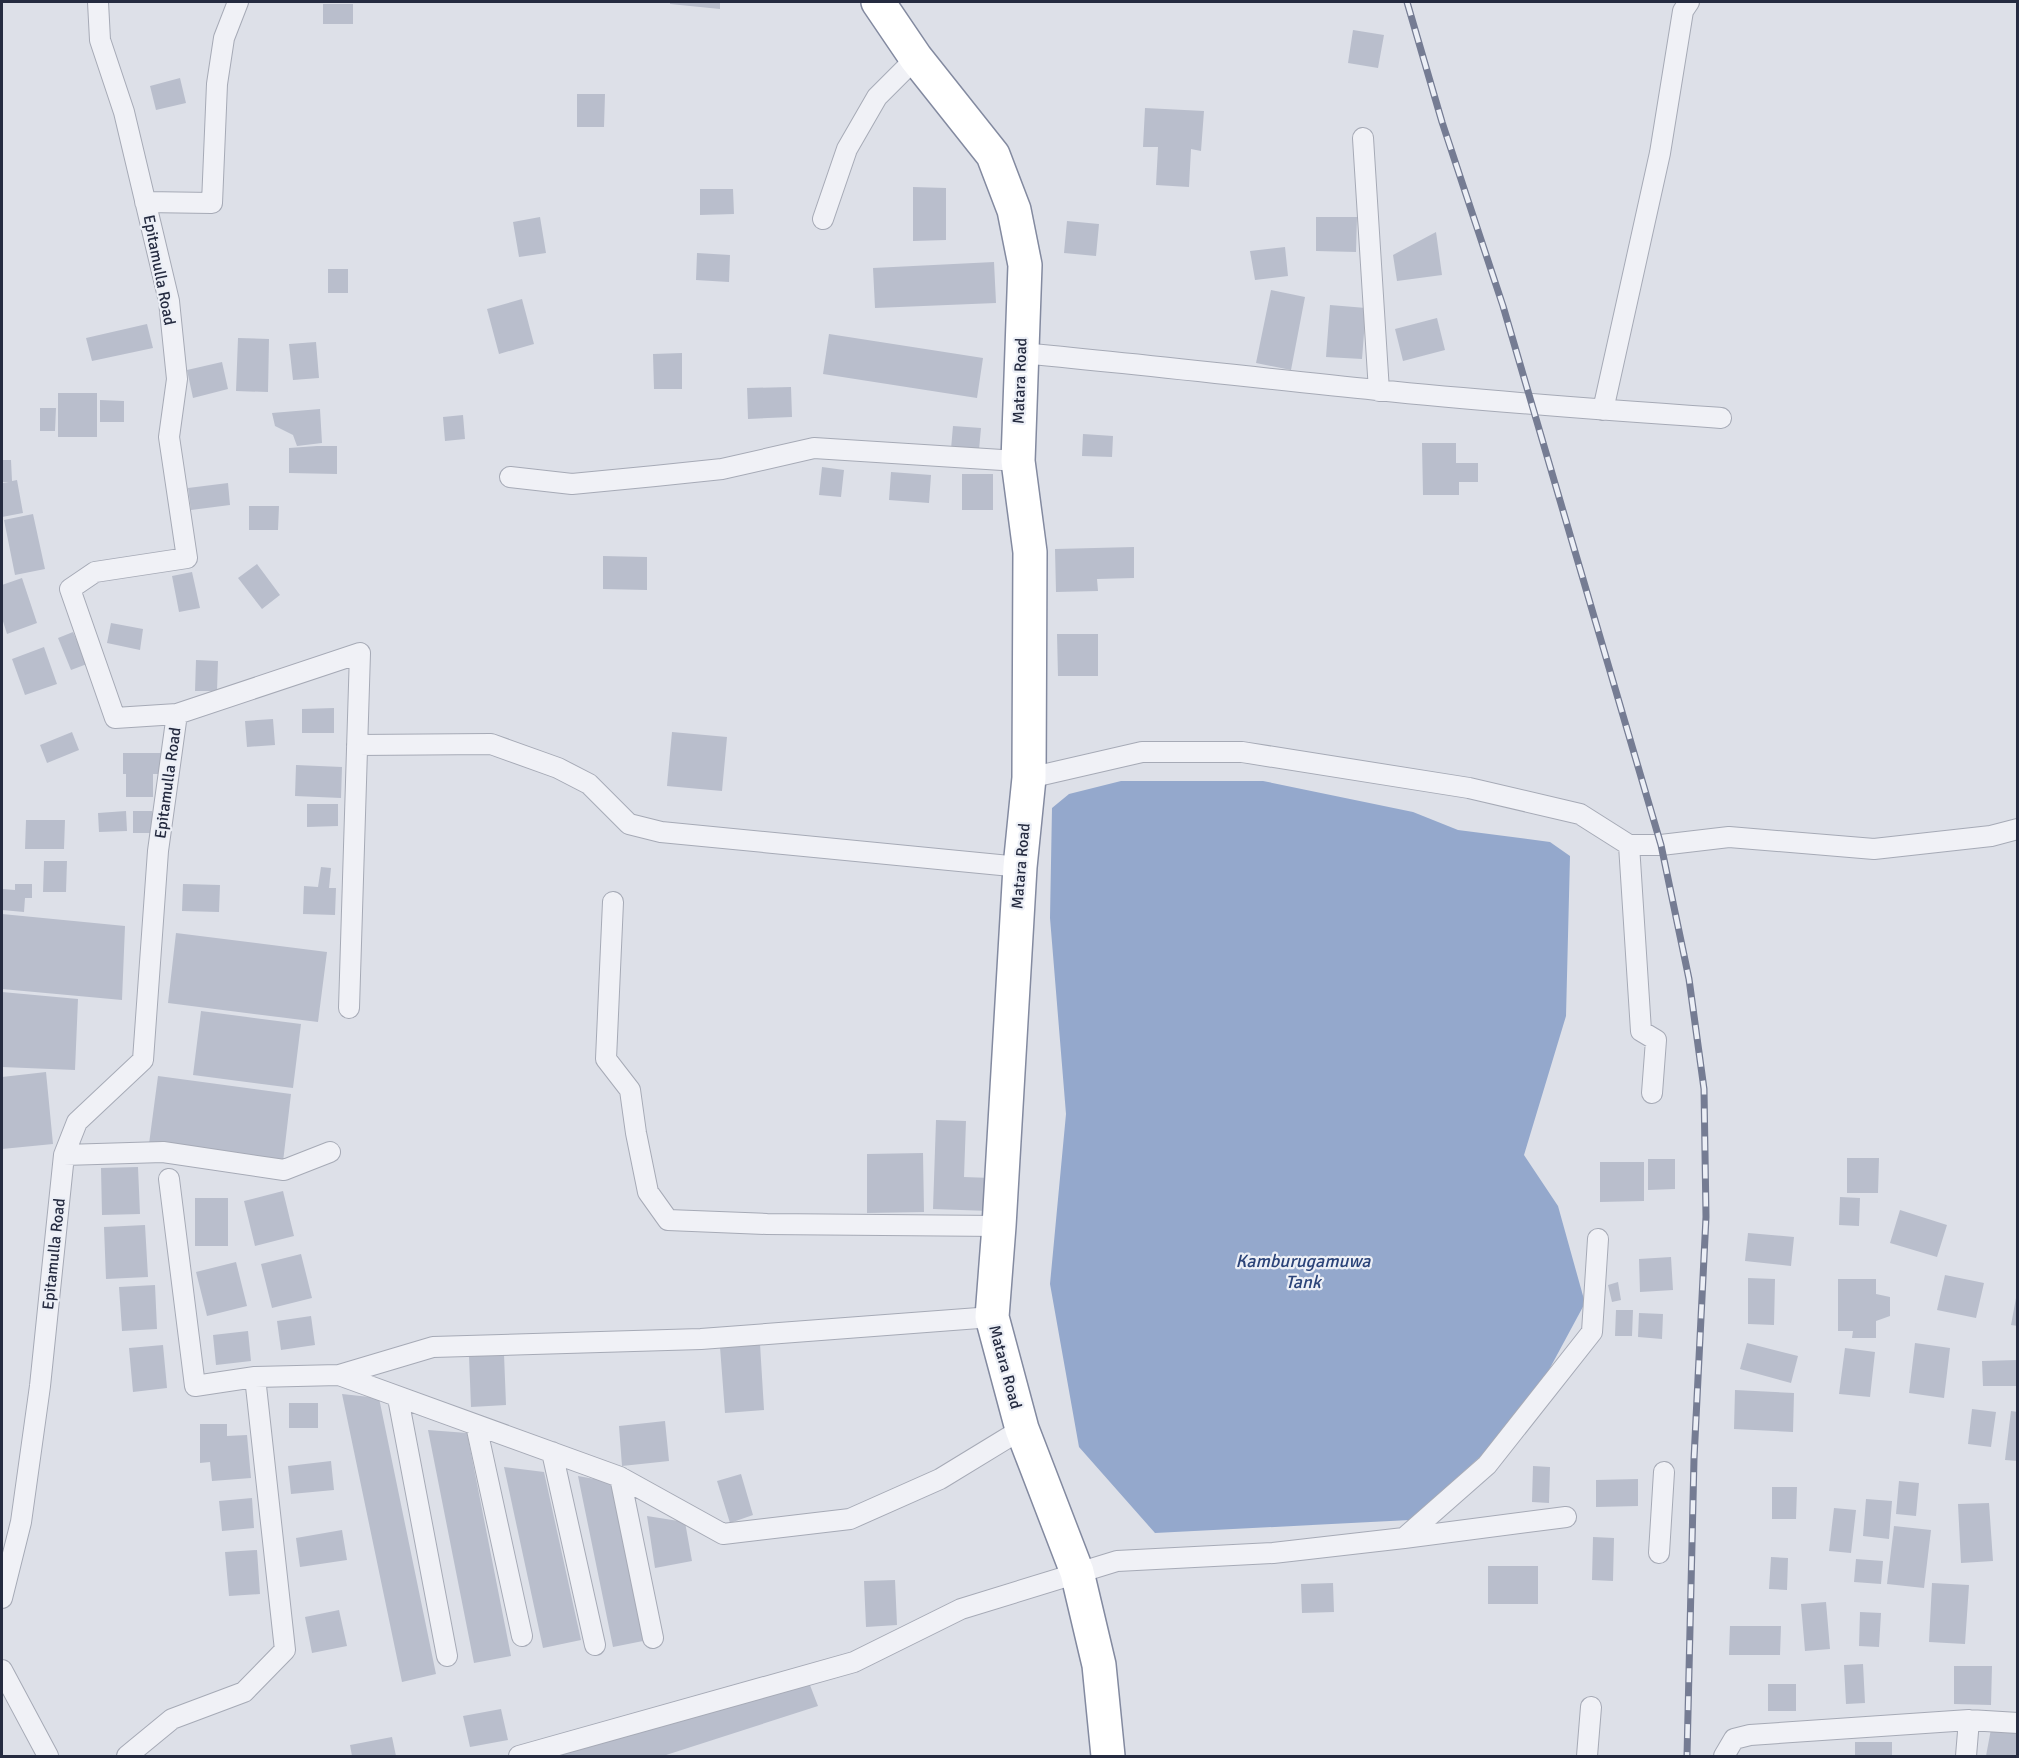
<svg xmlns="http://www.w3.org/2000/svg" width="2019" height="1758" font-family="Signika,sans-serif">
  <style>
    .water { fill: #94a8cc }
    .building { fill: #b9becc }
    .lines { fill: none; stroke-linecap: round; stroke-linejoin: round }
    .minor-casing { stroke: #a6aab6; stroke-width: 22 }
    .trunk-casing { stroke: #838aa0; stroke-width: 36 }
    .minor { stroke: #f0f1f6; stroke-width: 20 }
    .trunk { stroke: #fff; stroke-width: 33 }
    .rail-casing { stroke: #757c93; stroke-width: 7 }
    .rail { stroke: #eceff6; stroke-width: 4.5; stroke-dasharray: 14; stroke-linecap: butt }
    .labels { text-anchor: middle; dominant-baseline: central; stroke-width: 4.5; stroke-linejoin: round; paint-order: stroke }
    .street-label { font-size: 16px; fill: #252b40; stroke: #eceff6 }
    .water-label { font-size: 18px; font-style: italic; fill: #2b4378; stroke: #eceff6 }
  </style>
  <rect width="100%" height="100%" fill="#dde0e8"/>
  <!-- water -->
  <path class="water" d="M1121,781h142l150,31 45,18 92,12 20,14 -4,160 -42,139 34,51 27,97 -62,115 -113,102 -255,13 -76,-86 -29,-163 16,-170 -16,-196 2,-110 17,-14z"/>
  <!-- building -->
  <path class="building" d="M670,2h50v7l-50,-5z
    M323,4h30v20h-30z
    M1353,30l31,5 -6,33 -30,-5z
    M180,78l6,25 -30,7 -6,-24z
    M577,94h28l-1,33h-27z
    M1145,108l59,3 -3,40 -10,-2 -2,38 -33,-2 2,-38h-15z
    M913,187l33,1v52l-33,1z
    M700,189h33l1,25 -34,1z
    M540,217l6,36 -27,4 -6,-35z
    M1316,217h41l-1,35 -40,-1z
    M1067,221l32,3 -3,32 -32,-3z
    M1436,232l6,43 -45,6 -4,-26z
    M1285,247l3,29 -33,4 -5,-29z
    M697,253l33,2 -1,27 -33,-2z
    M994,262l2,41 -121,5 -2,-40z
    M328,269h20v24h-20z
    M1271,290l34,7 -14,73 -35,-7z
    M522,299l12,45 -35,10 -12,-45z
    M1330,305l36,3 -4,51 -36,-2z
    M1437,318l8,32 -42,11 -8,-32z
    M147,324l6,24 -61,13 -6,-23z
    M829,334l154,24 -6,40 -154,-24z
    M238,338l31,1 -1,53 -32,-1z
    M316,342l3,36 -26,2 -4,-36z
    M682,353v36h-28l-1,-35z
    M222,362l6,27 -35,9 -6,-28z
    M791,387l1,30 -44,2 -1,-31z
    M58,393h39v44h-39z
    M100,400l24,1v21h-24z
    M40,408h16l-1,23h-15z
    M320,409l2,34 -25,3 -4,-11 -18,-9 -3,-13z
    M463,415l2,24 -20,2 -2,-24z
    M953,426l28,2 -2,22 -28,-1z
    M1083,434l30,2 -1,21 -30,-1z
    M1422,443h34v20h22v19h-19v13h-36z
    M317,446h20v28l-48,-1v-25z
    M2,460h9l1,21 5,-1 6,33 -21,4v-34l7,-1h-7z
    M822,467l22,3 -3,27 -22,-2z
    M891,472l40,3 -2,28 -40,-3z
    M962,474h31v36h-31z
    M228,483l2,22 -39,5 -3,-22z
    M249,506h30l-1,24h-29z
    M33,514l12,55 -30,6 -11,-55z
    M1134,547v31l-37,1 1,12 -42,1 -1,-43z
    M603,556l44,1v33l-44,-1z
    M257,564l23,31 -18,14 -24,-31z
    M192,572l8,36 -21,4 -7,-36z
    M22,578l15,45 -30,11 -5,-16v-33z
    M111,623l32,6 -3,21 -33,-7z
    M73,632l14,32 -16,6 -13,-32z
    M1057,634h41v42h-40z
    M44,647l13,37 -32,11 -13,-36z
    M196,660l22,1 -1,30h-22z
    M334,708v25h-32v-24z
    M273,719l2,26 -28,2 -2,-26z
    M72,732l7,18 -32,13 -7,-18z
    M672,732l55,5 -5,54 -55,-5z
    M123,753h39v21h-9v23h-27v-23h-3z
    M296,765l46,2 -1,31 -46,-2z
    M307,804h31v22l-31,1z
    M126,811l1,20 -28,1 -1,-19z
    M133,811h19l1,22h-20z
    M26,820h39l-1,29h-39z
    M44,861h23l-1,31h-23z
    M321,867l10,1 -2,20h7l-1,27 -32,-1 1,-28 14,1z
    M15,884h17v14h-7l-1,14 -22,-2v-21l13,1z
    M183,884l37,1 -1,27 -37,-1z
    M2,914l123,12 -3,74 -120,-11z
    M176,933l151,19 -9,70 -150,-19z
    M2,992l76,7 -3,71 -73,-3z
    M201,1011l100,13 -8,64 -100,-13z
    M46,1072l7,72 -51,5v-72z
    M158,1076l133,18 -8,68 -134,-18z
    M936,1120l30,1 -2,56 27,1 -2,33 -56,-2z
    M923,1153l1,59 -57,1v-59z
    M1847,1158h32l-1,35h-31z
    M1648,1159h27v30l-27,1z
    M1600,1162h44v39l-44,1z
    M138,1167l2,47 -38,1 -1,-47z
    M283,1191l11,45 -39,10 -11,-45z
    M1840,1197l20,1 -1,28 -20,-1z
    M195,1198h33v48h-33z
    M1900,1210l47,15 -10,32 -47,-14z
    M145,1225l3,52 -42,2 -2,-52z
    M1748,1233l46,4 -3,29 -46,-5z
    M301,1254l11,44 -40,10 -11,-44z
    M1671,1257l2,33 -33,2 -1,-33z
    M236,1262l11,44 -40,10 -11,-44z
    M1945,1275l39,8 -8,35 -39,-8z
    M1748,1278l27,1 -1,46 -26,-1z
    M1838,1279h38v15l14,3v19l-14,5v17h-24l1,-7h-15z
    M1618,1282l3,18 -9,2 -4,-17z
    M155,1285l2,44 -35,2 -3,-44z
    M2016,1298h2v28l-7,-1z
    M1616,1310h17l-1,26h-17z
    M1639,1313l24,1 -1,25 -24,-2z
    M311,1316l4,29 -34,5 -4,-29z
    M248,1331l3,30 -35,4 -3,-30z
    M1747,1343l51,13 -7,27 -51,-14z
    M1915,1343l35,5 -6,50 -35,-5z
    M760,1344l4,66 -39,3 -5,-66z
    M163,1345l4,43 -34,4 -4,-44z
    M1845,1348l30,4 -5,45 -31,-3z
    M504,1354l2,51 -35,2 -2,-51z
    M2018,1360v26h-35l-1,-25z
    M1735,1390l59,3 -1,39 -59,-3z
    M342,1394l37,4 57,276 -34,8z
    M289,1403h29v25h-29z
    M1972,1409l24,3 -5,35 -23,-3z
    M2011,1411l7,1v49l-13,-1z
    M665,1421l4,40 -47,5 -3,-40z
    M200,1424h27v12l20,-1 4,43 -39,3 -2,-19 -10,1z
    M428,1430l39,3 44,223 -37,7z
    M331,1461l3,29 -43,4 -3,-28z
    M1533,1466l17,1 -1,36 -17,-1z
    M504,1467l40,5 37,168 -38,8z
    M741,1474l12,41 -23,8 -13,-42z
    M578,1476l33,6 32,159 -30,6z
    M1638,1479v27l-42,1v-27z
    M1899,1481l20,2 -3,33 -20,-2z
    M1772,1487h25l-1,32h-24z
    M252,1498l2,30 -32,3 -3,-30z
    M1866,1499l26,2 -3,38 -26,-3z
    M1989,1503l4,58 -32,2 -3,-59z
    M1834,1508l22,2 -5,43 -22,-2z
    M647,1516l38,6 7,39 -37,7z
    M1894,1526l37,4 -7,58 -37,-4z
    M342,1530l5,30 -47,7 -4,-29z
    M1593,1537l21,1 -1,43 -21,-1z
    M257,1550l3,44 -31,2 -4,-44z
    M1771,1557l17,1 -1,32 -18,-1z
    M1856,1559l27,2 -2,23 -27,-2z
    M1488,1566h50v38h-50z
    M895,1580l2,45 -31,2 -2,-46z
    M1333,1583l1,29 -32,1 -1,-29z
    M1932,1583l37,2 -4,59 -36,-2z
    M1826,1602l4,47 -25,2 -4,-47z
    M339,1610l8,36 -35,7 -7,-36z
    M1860,1612l21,1 -2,34 -20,-1z
    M1730,1626h51l-1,29h-51z
    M1863,1664l2,39 -19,1 -2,-39z
    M1954,1666h38l-1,39 -37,-1z
    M808,1680l10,26 -155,50h-117z
    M1768,1684h28v27h-28z
    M501,1709l7,31 -38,7 -7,-31z
    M1991,1729l27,5v22h-32z
    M392,1737l4,19h-44l-2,-11z
    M1855,1742h37v14h-37z"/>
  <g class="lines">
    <!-- minor casing -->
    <g class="minor-casing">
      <path id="minor" d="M1363,138l16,253
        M145,202l67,1 5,-119 7,-46 14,-36
        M823,219l24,-70 30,-52 39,-39
        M1021,353c119,11 237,25 356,37 115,12 230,20 344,28
        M1603,410l57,-257 23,-142 6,-9
        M510,477l62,7 83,-8 67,-7 92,-21 204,13
        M177,714l183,-61 -11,355
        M357,745l134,-1 67,24 31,16 40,40 32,8 359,35
        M1029,778l113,-26h100l227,36 111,26 49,31h32l68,-8 145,12 117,-13 27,-7
        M1629,845l12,186 15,9 -4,53
        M613,902l-7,157 24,31 6,43 12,59 20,28 99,4 232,2
        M64,1155l99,-3 121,18 46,-18
        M169,1179l26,207 60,-9 84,-2 281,102 103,57 127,-15 90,-40 82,-50
        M339,1375l94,-28 268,-8 291,-22
        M398,1398l49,258
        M476,1425l46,211
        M552,1452l43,193
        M620,1477l33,161
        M1404,1538l162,-21
        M1659,1553l5,-81
        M2,1598l19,-76 19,-136 24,-231 13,-33 66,-62 15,-209 19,-137 -62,4 -45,-129 25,-17 92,-14 -18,-121 8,-58 -8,-78 -45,-189 -24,-72 -2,-38
        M2,1670l46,86
        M127,1756l45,-37 72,-27 41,-42 -30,-273
        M519,1756l335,-94 107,-53 156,-48 156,-8 131,-15 83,-73 105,-133 6,-93
        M1587,1756l4,-49
        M1724,1756l10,-17 16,-4 219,-15 49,3
        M1966,1756l3,-36"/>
    </g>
    <!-- trunk casing -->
    <g class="trunk-casing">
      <path id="trunk" d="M878,2l38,56 77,97 21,55 11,55 -7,196 12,91 -1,226 -9,89 -21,359 -7,91 30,112 55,143 22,93 9,91"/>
    </g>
    <!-- minor -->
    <use href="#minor" class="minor"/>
    <!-- trunk -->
    <use href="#trunk" class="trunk"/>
    <!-- rail casing -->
    <g class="rail-casing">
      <path id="rail" d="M1407,2l35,120 61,184 158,539 28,134 15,110 2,128 -12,242 -7,297"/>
    </g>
    <!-- rail -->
    <use href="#rail" class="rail"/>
  </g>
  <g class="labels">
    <!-- street labels -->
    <g class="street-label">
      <text transform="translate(159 270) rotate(79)">Epitamulla Road</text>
      <text transform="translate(1020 381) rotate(-88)">Matara Road</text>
      <text transform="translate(168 783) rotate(-82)">Epitamulla Road</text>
      <text transform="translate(1021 866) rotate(-85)">Matara Road</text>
      <text transform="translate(54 1254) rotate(-84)">Epitamulla Road</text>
      <text transform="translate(1005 1367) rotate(75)">Matara Road</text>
    </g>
    <!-- water labels -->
    <g class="water-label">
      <text x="1303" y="1261">Kamburugamuwa<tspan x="1303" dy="21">Tank</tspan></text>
    </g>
  </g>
  <!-- border -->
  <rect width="2019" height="1758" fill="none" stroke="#252b40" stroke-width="6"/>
</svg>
